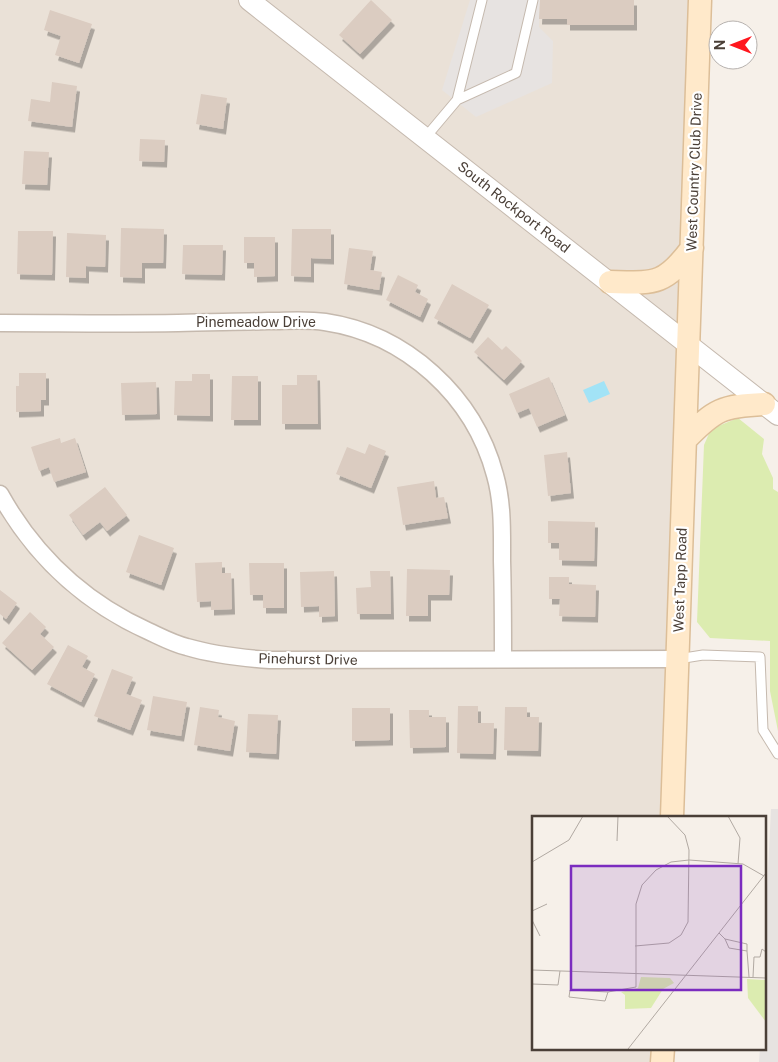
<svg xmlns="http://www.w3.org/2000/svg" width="778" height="1062" font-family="'Public Sans',sans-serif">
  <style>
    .residential { fill: #eae1d7 }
    .green { fill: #dcecb0 }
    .parking { fill: #e7e3e1 }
    .water { fill: #a2e3f6 }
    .building { fill: #dbccc1; filter: url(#shadow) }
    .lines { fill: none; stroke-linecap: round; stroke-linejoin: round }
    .service-casing { stroke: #c5b9ae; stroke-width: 11 }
    .minor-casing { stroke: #c5b9ae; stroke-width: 19 }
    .tertiary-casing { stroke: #c5b9ae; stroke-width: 22 }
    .secondary-casing { stroke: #dcbe98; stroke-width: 25 }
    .service { stroke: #fff; stroke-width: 9 }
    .minor { stroke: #fff; stroke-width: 16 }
    .tertiary { stroke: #fff; stroke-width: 20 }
    .secondary { stroke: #ffe9ca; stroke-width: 22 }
    .labels { text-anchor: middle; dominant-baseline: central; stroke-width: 4.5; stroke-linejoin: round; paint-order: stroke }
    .street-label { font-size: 14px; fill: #4a3f37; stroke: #fff }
    .inset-road { fill: none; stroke: #b1a9a2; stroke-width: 1 }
    .view { fill: #7b2cbf; fill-opacity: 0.15; stroke: #7b2cbf; stroke-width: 2.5 }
    .inset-edge { fill: none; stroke: #4a3f37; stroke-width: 2.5 }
  </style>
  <defs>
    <filter id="shadow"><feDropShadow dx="3" dy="5.5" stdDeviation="0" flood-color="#0004"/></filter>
  </defs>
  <rect width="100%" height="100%" fill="#f6f0e9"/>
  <!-- residential -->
  <path class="residential" d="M0,0h709l-29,817h-147v231h139v14h-672z"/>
  <!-- green -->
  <path class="green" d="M738,418l26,21 -2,15 11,24v11l5,3v239l-8,-40v-50l-60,-3 -13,-16 7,-177 7,-16z"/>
  <!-- parking -->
  <path class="parking" d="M470,0h70l-1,27 14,14 -1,42 -76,34 -34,-27z
    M771,809h7v253h-19l1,-14h4v-96z"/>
  <!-- water -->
  <path class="water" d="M604,381l6,13 -21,9 -6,-13z"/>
  <!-- building -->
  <path class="building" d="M371,0l21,20 -32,34 -21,-19z
    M540,0h94v25h-67v-6h-28z
    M50,10l42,14 -13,39 -24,-8 6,-19 -17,-6z
    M52,82l25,4 -5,41 -44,-6 3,-22 19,3z
    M201,94l26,4 -4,31 -27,-5z
    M140,139l25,1 -1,22 -25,-1z
    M24,151l25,1 -2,33 -25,-1z
    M121,228l43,1 -1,34h-21v15l-22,-1z
    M292,229h39v30l-20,-1v19l-20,-1z
    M18,231h35l-1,44 -35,-1z
    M67,233l39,2 -1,32 -19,-1v12l-20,-1z
    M244,237h31v39l-21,1v-14h-10z
    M183,245h40l-1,30 -40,-1z
    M349,248l24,3 -3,19 12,2 -3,18 -35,-6z
    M398,275l20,10 -3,7 13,7 -8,18 -34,-17z
    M452,284l37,21 -19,33 -36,-20z
    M488,337l14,13 4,-4 16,15 -18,19 -30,-28z
    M19,373h27v27h-5v11l-25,1v-26h3z
    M192,374h18v42l-36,-1 1,-34h17z
    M297,375h20l1,49h-36v-39h15z
    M232,376h26v44h-27z
    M549,377l16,38 -28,12 -8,-19 -12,5 -8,-19z
    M156,382l1,32 -35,1 -1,-32z
    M60,438l1,5 14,-5 11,34 -32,10 -5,-15 -10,4 -8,-24z
    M369,444l17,7 -15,37 -35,-14 11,-27 18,7z
    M567,452l4,41 -23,3 -4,-41z
    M434,481l2,17 8,-1 4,21 -45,7 -6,-38z
    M105,487l22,28 -20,16 -7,-9 -17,13 -14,-20z
    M548,521l47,1 -1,39 -35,-1v-17h-11z
    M139,535l35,13 -13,37 -35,-13z
    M222,562v11h9l1,36 -21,1v-9l-14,1 -2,-39z
    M249,563h35v45h-21v-13h-13z
    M407,569l43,1 -1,25h-21v21h-22z
    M334,571l1,45 -16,1v-11l-18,1 -1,-35z
    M370,571h20l1,43h-34l-1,-26 15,-1z
    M549,577h20v7l27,1 -1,32 -36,-1 1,-17h-11z
    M0,590l17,13 -11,16 -6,-5z
    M30,612l16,15 -6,7 14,13 -22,23 -30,-27z
    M68,645l20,11 -6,11 13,7 -14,28 -34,-18z
    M112,669l21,8 -7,17 16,6 -12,30 -36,-14z
    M153,696l34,6 -6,34 -34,-6z
    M458,706h20v17h16l-1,31 -36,-1z
    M200,707l19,3 -1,7 17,4 -5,30 -36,-6z
    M505,707h22v10h12l-1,34 -34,-1z
    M352,708h38v32l-38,1z
    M409,710h20v7h17v30l-36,1z
    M248,714l30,1 -2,39 -30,-2z"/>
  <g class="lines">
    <!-- service casing -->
    <g class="service-casing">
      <path id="service" d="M457,100l59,-27 17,-73
        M425,138l32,-38 25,-100
        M678,659l25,-4 57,2 3,73 15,24"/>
    </g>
    <!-- minor casing -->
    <g class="minor-casing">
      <path id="minor" d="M0,323c59,0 118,1 178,0 30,-1 60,-1 90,-2 19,0 38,-2 57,1 81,12 149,74 170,153 8,28 7,57 7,86 1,33 1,66 1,98
        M0,494c34,61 84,108 148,137 13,6 26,13 39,16 27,8 55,11 83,13l408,-1"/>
    </g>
    <!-- tertiary casing -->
    <g class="tertiary-casing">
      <path id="tertiary" d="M249,0l529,415"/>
    </g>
    <!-- secondary casing -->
    <g class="secondary-casing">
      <path id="secondary" d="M610,282c44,1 54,4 82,-34
        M685,440c30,-31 37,-34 79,-36
        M672,817l28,-817
        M662,1062l1,-14"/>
    </g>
    <!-- service -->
    <use href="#service" class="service"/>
    <!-- minor -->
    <use href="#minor" class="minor"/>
    <!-- tertiary -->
    <use href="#tertiary" class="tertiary"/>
    <!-- secondary -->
    <use href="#secondary" class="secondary"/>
  </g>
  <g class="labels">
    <!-- street labels -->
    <g class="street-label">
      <text transform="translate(694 172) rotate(-88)">West Country Club Drive</text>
      <text transform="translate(514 207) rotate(38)">South Rockport Road</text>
      <text x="256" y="322">Pinemeadow Drive</text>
      <text transform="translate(680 580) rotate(-88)">West Tapp Road</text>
      <text transform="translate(308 659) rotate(1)">Pinehurst Drive</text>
    </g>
  </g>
  <!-- overview -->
  <g transform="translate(532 816)">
    <rect width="234" height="234" fill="#f6f0e9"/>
    <path d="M109,161l29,1 4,5 -11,6 -12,19 -26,1v-14l-4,-3 17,-4zM215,163l19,1v42l-18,-24z" fill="#dcecb0"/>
    <path class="inset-road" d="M196,0l12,22 -2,26M85,25l1,-25M0,46l37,-22 14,-24M0,95l15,-7M0,104l8,16M187,117l6,6 22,5v7l-18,-3 -4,-9M103,130l34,-3 12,-8 7,-13 1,-72 -4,-15 -18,-19M215,135l2,26M0,154l234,8M221,161l1,-20h6l2,-8 4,3M0,168l26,1 2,-14M76,176l-3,9 -36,-4 1,-7 38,2 28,-5v-83l6,-19 14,-15 15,-8 18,-2 54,4 21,12M96,233l138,-176"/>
    <path class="view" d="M39,50h170v124h-170z"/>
    <rect width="234" height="234" class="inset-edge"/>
  </g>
  <!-- north arrow -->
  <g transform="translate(733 45) rotate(270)"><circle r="24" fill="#ffffff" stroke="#b7b2af"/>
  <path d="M0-4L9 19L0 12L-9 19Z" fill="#ff171e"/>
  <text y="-8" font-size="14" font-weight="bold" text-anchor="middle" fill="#4a3f37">N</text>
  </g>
</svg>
